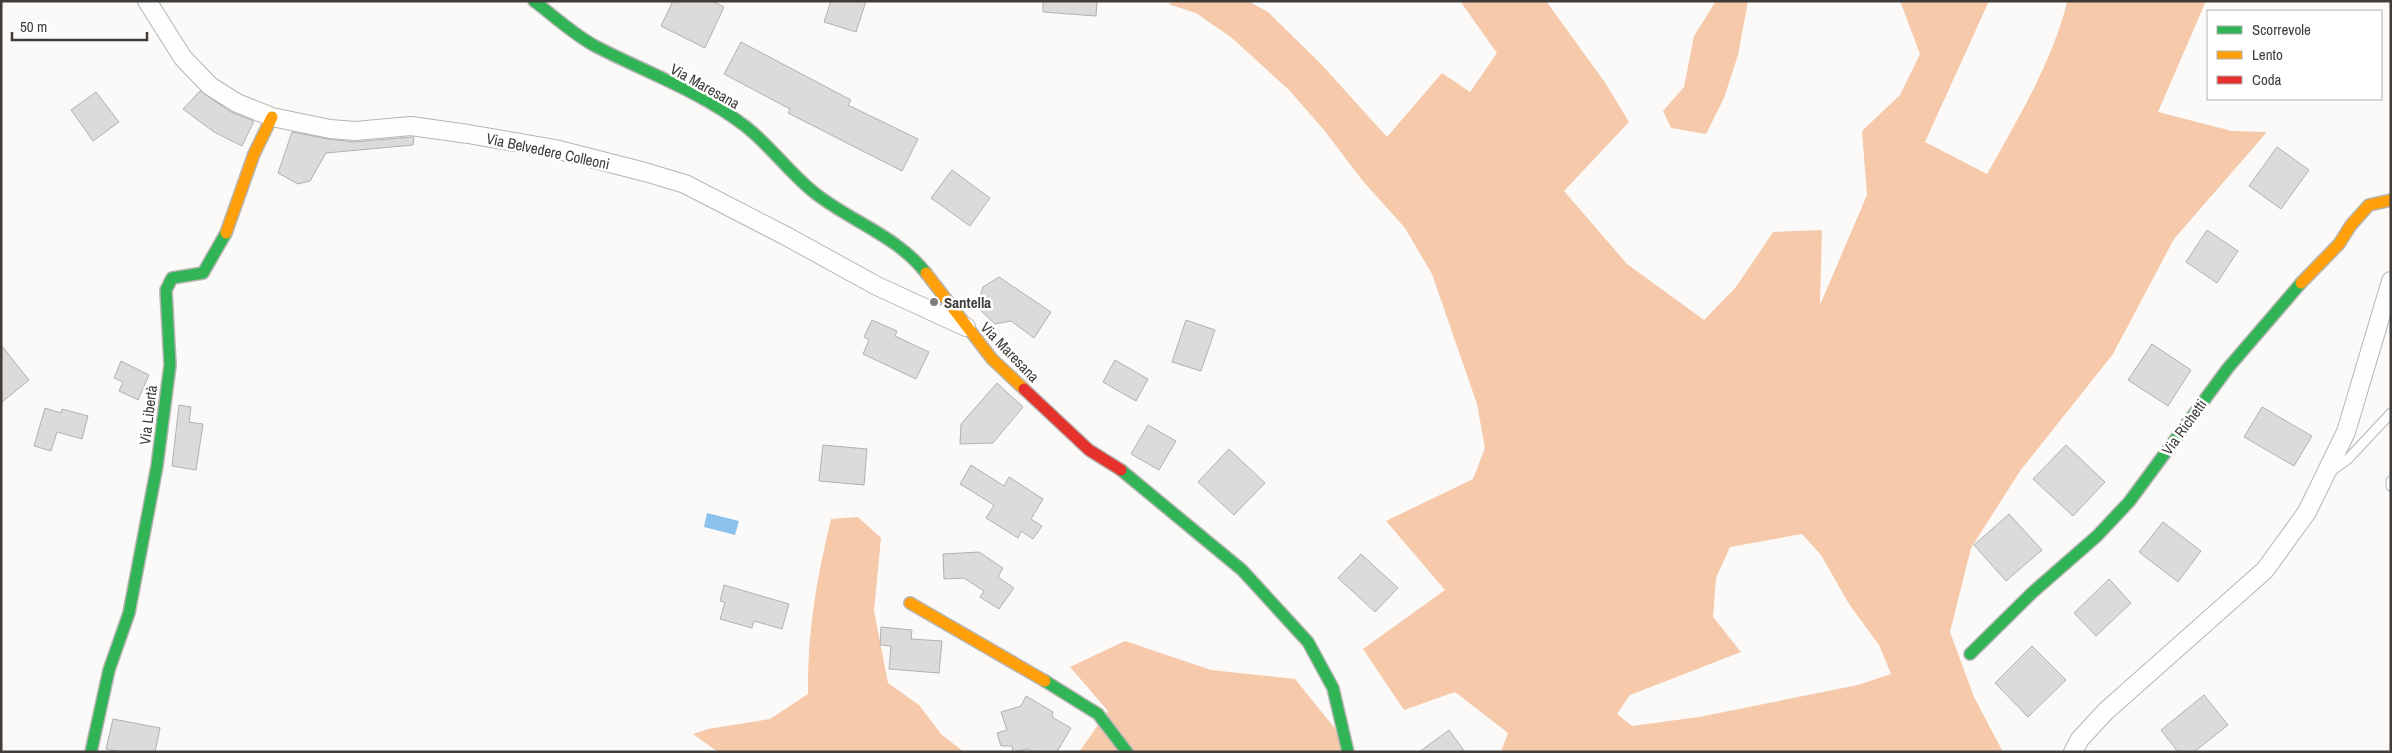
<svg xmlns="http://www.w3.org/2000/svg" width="2392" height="753" font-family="'Archivo Narrow',sans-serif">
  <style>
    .forest { fill: #f5c9a9; fill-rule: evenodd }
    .water { fill: #8bc1eb }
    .building { fill: #dddbd9; stroke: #b3b1af }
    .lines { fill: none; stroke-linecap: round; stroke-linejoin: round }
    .lane-casing { stroke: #b7b5b3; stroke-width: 11 }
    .street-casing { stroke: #b7b5b3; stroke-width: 20 }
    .fast-casing { stroke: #b7b5b3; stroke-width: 14 }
    .slow-casing { stroke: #b7b5b3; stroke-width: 14 }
    .jam-casing { stroke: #b7b5b3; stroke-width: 14 }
    .lane { stroke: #fffefe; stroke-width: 9 }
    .street { stroke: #fffefe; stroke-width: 18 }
    .fast { stroke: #30b455; stroke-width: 11 }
    .slow { stroke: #ff9f0a; stroke-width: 11 }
    .jam { stroke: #e5322d; stroke-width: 11 }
    .poi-dot { fill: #817e7c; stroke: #fff; stroke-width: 2 }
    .labels { text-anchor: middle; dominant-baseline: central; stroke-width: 5; stroke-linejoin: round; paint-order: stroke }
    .street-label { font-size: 15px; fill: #3f3c3a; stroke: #fff }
    .poi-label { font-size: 15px; font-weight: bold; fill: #3f3c3a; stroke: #fff; text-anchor: start }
  </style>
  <rect width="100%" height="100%" fill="#fcfaf8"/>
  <!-- forest -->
  <path class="forest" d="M1176,1h72l20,11 53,52 66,73 55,-64 28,19 27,-39 -37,-52h86l58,80 25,41 -65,69 63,73 77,56 32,-33 37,-55 49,-2 -2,75 47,-110 -5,-64 38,-36 20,-41 -20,-53h89l-64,141 62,32c31,-55 64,-110 80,-171l-2,-2h141l-48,111 74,19 35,1 -93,107 -61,115 -93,117 -49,77 -21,84 24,65 29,55h-502l7,-19 -53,-41 -51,18 -41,-61 82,-59 -59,-69 87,-42 12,-31 -8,-44 -45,-130 -27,-46 -43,-48 -38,-50 -35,-40 -57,-52 -36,-25 -28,-9zM1802,534l19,21 28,49 30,41 12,29 -33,11 -159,32 -67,9 -15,-12 13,-19 111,-43 -28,-35 3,-39 14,-31z
    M1716,1h32l-10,54 -14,43 -18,36 -35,-6 -8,-17 21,-24 10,-51z
    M858,517l23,21 -7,73 14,72 31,22 22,29 23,18h-246l-25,-18 15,-5 62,-10 38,-25c-1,-60 9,-118 23,-175z
    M1125,641l86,29 84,9 59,73h-275l29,-41 -38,-44z"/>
  <!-- water -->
  <path class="water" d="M707,513l32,8 -4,14 -31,-8z"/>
  <!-- building -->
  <path class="building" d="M673,1h39l12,6 -19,41 -44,-22z
    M831,1h35l-10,31 -32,-10z
    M1043,1h54l-1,15 -53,-4z
    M741,42l110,58 -3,5 70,34 -16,32 -114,-58 2,-4 -66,-35z
    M200,91l31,21 23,9 -12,25 -28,-14 -31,-23z
    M96,92l23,30 -26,19 -22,-31z
    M292,132l36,7 26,3 57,-5h3l-1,8 -87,8 -16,28 -12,3 -20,-11z
    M2277,147l32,23 -28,39 -32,-23z
    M952,170l38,28 -20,28 -39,-28z
    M2207,230l31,21 -21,32 -31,-21z
    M999,277l52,35 -17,26 -23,-17 -16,3 -18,-17 6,-20z
    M872,320l25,11 -2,5 34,16 -13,27 -53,-25 6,-14 -5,-3z
    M1186,320l29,10 -14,41 -29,-9z
    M2152,344l39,26 -23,36 -40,-26z
    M1,345l28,35 -28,23z
    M1115,360l33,19 -12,22 -33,-19z
    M121,361l28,14 -11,25 -19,-9 4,-9 -9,-4z
    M997,383l26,24 -30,36 -33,1 1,-20z
    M179,405l12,2 -2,15 14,2 -7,46 -24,-4z
    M2262,407l50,29 -18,30 -50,-29z
    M45,408l16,5 1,-4 26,7 -6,23 -25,-7 -6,19 -17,-5z
    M1148,425l28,16 -17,29 -28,-16z
    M823,445l44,4 -3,36 -45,-4z
    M2066,445l39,37 -32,34 -40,-37z
    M1229,449l36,34 -31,32 -36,-33z
    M971,465l33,21 5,-9 34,22 -12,20 11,7 -9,13 -12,-8 -3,7 -32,-20 8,-13 -34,-21z
    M2009,514l33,36 -36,31 -32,-36z
    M2163,522l38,29 -23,31 -39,-30z
    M979,552l24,16 -5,9 16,11 -15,21 -19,-12 4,-6 -20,-13 -20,1 -1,-25z
    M1361,554l37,34 -23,24 -37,-34z
    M2109,579l22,24 -35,33 -22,-23z
    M724,585l65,19 -7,25 -28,-8 -2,7 -32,-9 5,-17 -5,-1z
    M881,627l31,3 -1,9 31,2 -3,32 -50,-4 2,-23 -11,-1z
    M2032,646l34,34 -38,37 -33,-34z
    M2204,695l24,30 -34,27h-16l-17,-22z
    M1026,696l27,16 -1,5 19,11 -14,24h-23l-6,-3 -15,3 -1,-6h-11l-4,-13 10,-3 -6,-18 20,-6z
    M113,719l47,9 -5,24h-33l-16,-3z
    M1449,730l16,22h-46z"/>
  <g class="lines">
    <!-- lane casing -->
    <g class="lane-casing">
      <path id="lane" d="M2330,472l18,-13 43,-46
        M2391,481v5"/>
    </g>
    <!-- street casing -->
    <g class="street-casing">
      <path id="street" d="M147,1l36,57 27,28 27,17 35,14 58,12 25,2 56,-5 57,8 87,15 90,23 40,12 101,52 91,50 89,41
        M2073,752l7,-13 26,-28 159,-141 42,-58 39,-80 45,-151"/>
    </g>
    <!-- fast casing -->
    <g class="fast-casing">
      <path id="fast" d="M534,1c20,15 39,33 61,45 50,26 105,45 150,80 25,19 45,48 71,68 36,28 81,42 110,79
        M1121,470l121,100 66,72 25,46 15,64
        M1970,654l63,-62 64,-56 32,-34 99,-134 73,-85
        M1045,681l53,33 29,38
        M91,752l18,-82 20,-57 28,-147 13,-101 -4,-75 6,-12 31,-5 23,-40"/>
    </g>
    <!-- slow casing -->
    <g class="slow-casing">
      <path id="slow" d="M226,233l28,-79 18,-37
        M926,273l66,86 32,30
        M2301,283l38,-39 12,-19 18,-20 22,-5
        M910,603l135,78"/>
    </g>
    <!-- jam casing -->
    <g class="jam-casing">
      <path id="jam" d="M1024,389l65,61 32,20"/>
    </g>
    <!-- lane -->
    <use href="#lane" class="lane"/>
    <!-- street -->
    <use href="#street" class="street"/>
    <!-- fast -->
    <use href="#fast" class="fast"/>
    <!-- slow -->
    <use href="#slow" class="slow"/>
    <!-- jam -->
    <use href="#jam" class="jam"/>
  </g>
  <!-- markers -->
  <circle class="poi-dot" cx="934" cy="302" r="5"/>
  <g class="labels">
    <!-- street labels -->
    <g class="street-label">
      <text transform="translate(705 86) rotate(29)">Via Maresana</text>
      <text transform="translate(548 151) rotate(12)">Via Belvedere Colleoni</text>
      <text transform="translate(1010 352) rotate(46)">Via Maresana</text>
      <text transform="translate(148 415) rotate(-83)">Via Libertà</text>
      <text transform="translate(2184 427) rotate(-54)">Via Richetti</text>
    </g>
    <!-- poi labels -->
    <g class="poi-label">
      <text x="944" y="302">Santella</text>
    </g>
  </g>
  <!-- border -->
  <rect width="2392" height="753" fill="none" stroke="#3f3c3a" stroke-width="5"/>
  <!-- legend -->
  <rect x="2207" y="10" width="175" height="90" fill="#ffffff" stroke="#b2b1b0"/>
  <rect x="2217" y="26" width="25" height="8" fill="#30b455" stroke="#b2b1b0"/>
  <text x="2252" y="35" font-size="15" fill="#3f3c3a">Scorrevole</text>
  <rect x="2217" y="51" width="25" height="8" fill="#ff9f0a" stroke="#b2b1b0"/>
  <text x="2252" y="60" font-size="15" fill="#3f3c3a">Lento</text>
  <rect x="2217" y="76" width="25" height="8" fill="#e5322d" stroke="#b2b1b0"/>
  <text x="2252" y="85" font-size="15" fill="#3f3c3a">Coda</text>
  <!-- scale -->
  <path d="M12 32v8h135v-8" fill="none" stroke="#3f3c3a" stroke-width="2.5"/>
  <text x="20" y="32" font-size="15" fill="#3f3c3a" stroke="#ffffff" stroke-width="4" paint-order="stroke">50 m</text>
</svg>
